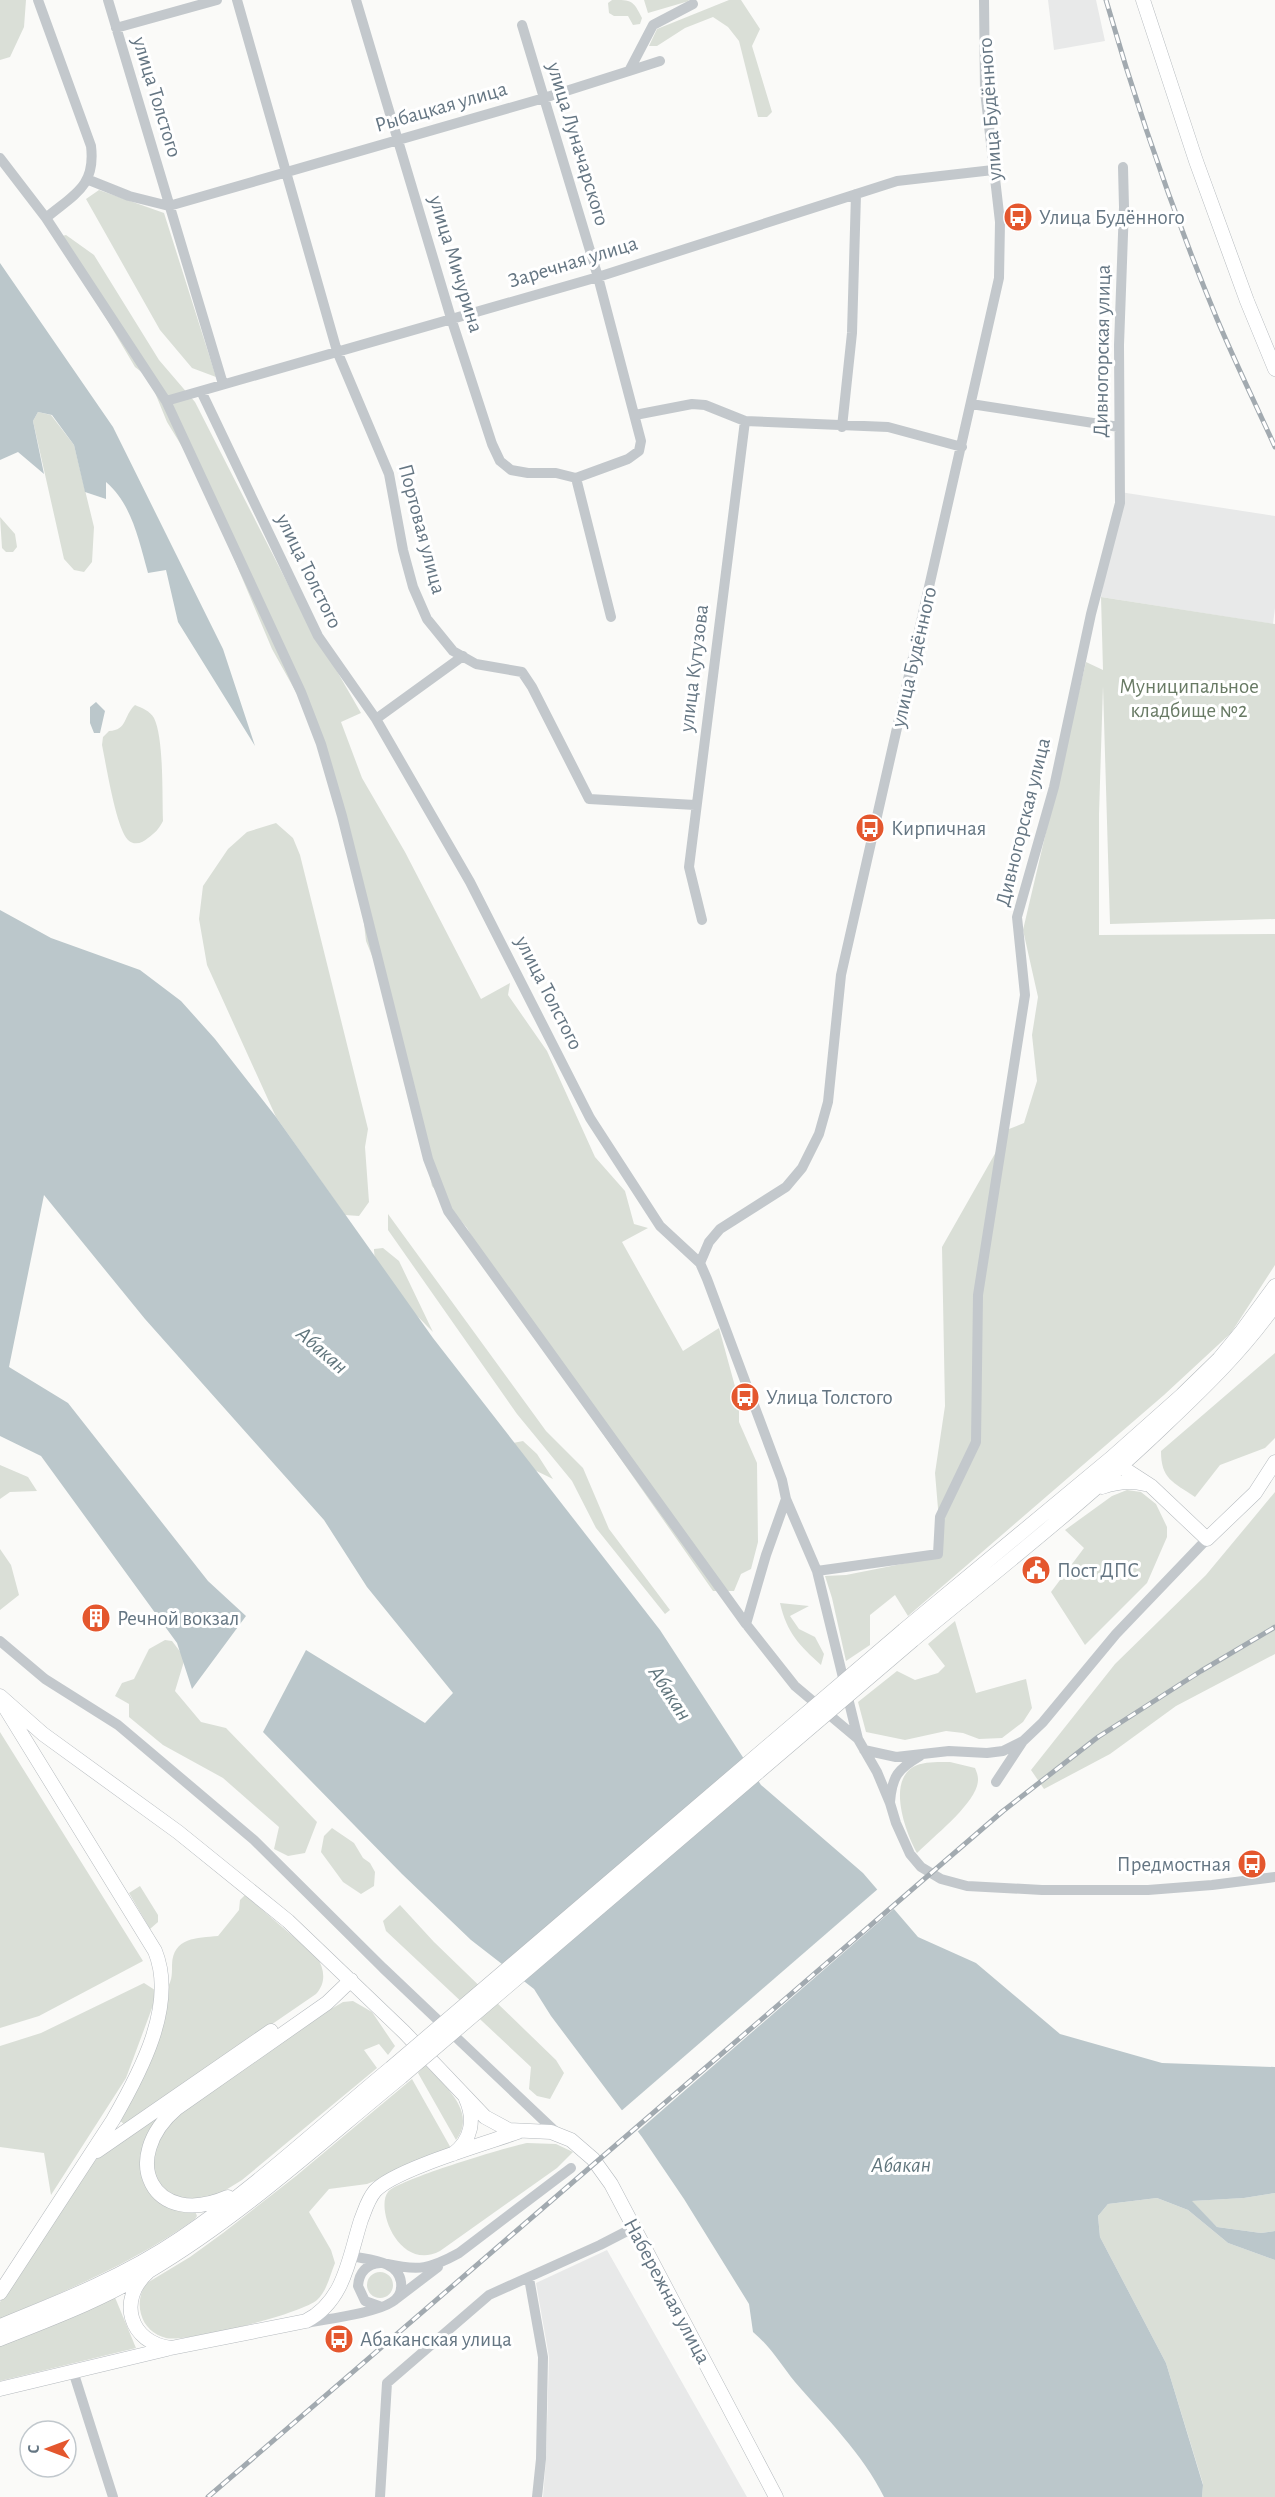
<svg xmlns="http://www.w3.org/2000/svg" width="1275" height="2497" font-family="'Alegreya Sans',sans-serif">
  <style>
    .built { fill: #e8e9e9 }
    .green { fill: #dadfd7 }
    .water { fill: #bbc7cb }
    .pier { fill: #fafaf8 }
    .lines { fill: none; stroke-linecap: round; stroke-linejoin: round }
    .major-casing { stroke: #b5babe; stroke-width: 15 }
    .minor { stroke: #c3c8cc; stroke-width: 10 }
    .major { stroke: #fff; stroke-width: 14 }
    .rail-casing { stroke: #a2aab0; stroke-width: 5 }
    .rail { stroke: #fff; stroke-width: 3; stroke-dasharray: 9; stroke-linecap: butt }
    .major-bridge-casing { stroke: #b5babe; stroke-width: 15; stroke-linecap: butt }
    .major-bridge { stroke: #fff; stroke-width: 14 }
    .labels { text-anchor: middle; dominant-baseline: central; stroke-width: 6; stroke-linejoin: round; paint-order: stroke }
    .street-label { font-size: 21px; fill: #657683; stroke: #fff }
    .poi-label { font-size: 21px; fill: #657683; stroke: #fff; text-anchor: start }
    .park-label { font-size: 21px; fill: #687a64; stroke: #fff }
    .water-label { font-size: 22px; font-style: italic; fill: #60757c; stroke: #fff }
  </style>
  <rect width="100%" height="100%" fill="#fafaf8"/>
  <!-- built -->
  <path class="built" d="M1048,0h48l9,41 -51,9z
    M1120,492l155,24v92l-2,16 -172,-27z
    M607,2250l140,247h-204l3,-38 3,-102 -13,-74z"/>
  <!-- green -->
  <path class="green" d="M0,0h26l-2,27 -14,30 -10,3z
    M612,0c20,0 21,0 30,18l-2,6 -7,1 -5,-9h-14l-5,-3 -1,-10z
    M644,0h44l1,1 -41,12z
    M729,0h12l19,29 -8,17 20,66 -5,5h-9l-19,-76 -11,-14 -15,-10 -28,11 -28,18h-8l8,-17z
    M99,190l65,23 52,164 -24,-9 -32,-38 -74,-131z
    M66,235l28,20 65,105 36,42 101,198 65,113 -20,9 21,56 43,74 76,147 29,-16 -2,12 39,56 48,106 30,34 9,33 14,4 -26,14 61,109 36,-23 20,73v21l18,41 1,79 -7,27 -10,5 -7,17h-21l-212,-303 -34,-60 -35,-42 -37,-173 -29,-72 -6,-52 -53,-177 -35,-63 -75,-178 -30,-49 -18,-44 -14,-11 -77,-130z
    M38,412l13,3 23,30 20,82 -2,35 -8,10 -10,-2 -10,-11 -31,-138z
    M0,517l15,17 2,13 -4,5h-7l-4,-4z
    M1101,597l174,27v295l-165,5 -7,-238 -4,128v121l176,-1v331l-44,68 -67,62 -256,221 -13,-21 -25,20v30l-24,16 -14,-63 -7,-22 21,-1 96,-19 -7,-83 10,-67 -3,-159 67,-118 15,-6 13,-42 -5,-46 6,-38 -15,-67 63,-268 17,8z
    M135,705c7,3 15,6 19,13 10,20 8,78 9,103 -4,8 -8,12 -15,17 -5,5 -14,8 -20,2 -12,-12 -22,-76 -26,-95l1,-8 6,-6c19,-1 14,-15 26,-26z
    M276,823l17,15 7,17 68,274 -3,18 4,55 -10,14 -14,-1 -69,-98 -69,-152 -8,-46 4,-33 25,-37 19,-17z
    M388,1214l158,217 37,37 26,61 61,81 -5,4 -69,-86 -24,-47 -55,-67 -129,-184z
    M383,1248l16,13 34,71c-19,-20 -60,-55 -59,-83z
    M1275,1353v85l-10,10 -45,17 -25,32c-22,-15 -34,-18 -34,-46z
    M523,1441l14,13 16,25 -31,-15 -14,-20z
    M0,1465l28,12 9,14 -27,1 -10,7z
    M1127,1490l14,2 15,12 11,23v10l-20,46 -62,62 -34,-53 33,-44 -19,-18 47,-34z
    M1275,1492v162l-99,52 -66,48 -66,35 -13,-19 84,-106 91,-89z
    M0,1549l11,16 8,30 -19,15z
    M780,1603l29,3 -19,10 9,13 16,8 9,17 -3,11c-22,-20 -34,-32 -41,-62z
    M955,1621l21,72 50,-14 6,29 -9,14 -21,16 -23,1 -16,-6 -17,-2 -41,9 -39,-8 -8,-30 39,-31 18,9 23,-7 7,-7 -17,-22z
    M165,1640l7,1 13,17 -10,33 26,31 25,6 91,94 -12,31 -17,3 -14,-7 5,-22 -56,-49 -60,-33 -34,-28v-13l-14,-8 7,-13 12,-4 15,-30z
    M0,1732l143,229 -104,55 -39,12z
    M950,1762l25,6c3,7 4,11 2,18 -7,22 -43,50 -60,67 -11,-20 -30,-70 -4,-86 11,-6 26,-5 37,-5z
    M332,1828l22,15 9,15 7,5 5,9 -1,14 -13,8 -18,-12 -22,-30 3,-16z
    M140,1886l18,29v7l-8,7 -21,-36z
    M245,1895l72,62c8,13 9,26 -1,37l-191,131 -7,-6 47,-128c7,-10 7,-14 7,-26 1,-28 25,-27 46,-29l21,-26 1,-10z
    M400,1905l34,37 122,118 8,13 -14,26 -13,-3 -8,-7 2,-22 -145,-136 -3,-10z
    M144,1983l14,9 -32,86 -75,117 -7,-42 -44,-6v-101l41,-13z
    M353,2001l19,11 23,34 -7,9 -9,-11 -15,6 13,18 -135,112 -26,16 -32,4 -21,-11 -10,-17 2,-27 17,-26 154,-107 17,-10z
    M425,2065c18,19 53,47 31,75l-38,-67z
    M412,2079l40,71 -85,34 -38,5 -20,23 22,38 4,13c-5,12 -8,28 -18,37 -16,14 -130,43 -151,38 -12,-3 -22,-12 -25,-24 -3,-11 -1,-22 6,-31l43,-26 33,-24 73,-57z
    M170,2109c-8,10 -21,22 -25,34 -16,38 10,69 50,68l2,5 -2,3c-60,43 -127,71 -195,100v-17l86,-131 13,-15z
    M527,2143l29,1 17,8 -16,16 -117,83c-41,21 -65,-43 -52,-59 9,-12 119,-45 139,-49z
    M1275,2193v38l-14,2 -44,-6 -26,-26 53,-3z
    M1157,2198l31,12 40,33 47,17v237h-73l1,-13 -37,-121 -66,-126 -2,-21 10,-12z
    M367 2285a13 13 0 1 1 26 0a13 13 0 1 1-26 0Z
    M114,2295l22,53 -136,33v-36z"/>
  <!-- water -->
  <path class="water" d="M0,263l113,164 110,222 32,97 -77,-124 -12,-52 -18,3c-9,-32 -16,-69 -42,-91v17l-21,-7 -11,-47 -22,-30 -14,-3 -5,9 11,53 -26,-22 -18,8z
    M96,702l9,9 -5,22h-6l-4,-10v-16z
    M0,910l51,28 89,32 41,31 34,38 61,78 157,221 227,292 101,155 102,88 55,64 58,26 84,71 102,29 113,4v126l-31,5 -52,3 25,26 44,6 14,-2v29l-47,-17 -40,-33 -31,-12 -49,6 -10,12 2,21 66,126 37,122 -1,12h-318c-21,-43 -58,-79 -89,-115 -14,-17 -24,-35 -42,-50l-4,-28 -65,-105 -42,-62 -91,-121 -17,-27 -63,-49 -69,-66 -139,-142 43,-82 119,73 28,-30 -86,-106 -43,-67 -179,-201 -101,-124 -35,172 59,36 140,178 38,35 -54,73 -15,-46 -136,-187 -41,-20z"/>
  <!-- pier -->
  <path class="pier" d="M879,1888l17,19 -260,226 -16,-21z"/>
  <g class="lines">
    <!-- major casing -->
    <g class="major-casing">
      <path id="major" d="M1143,0l53,161 51,140 28,68
        M1114,1462l37,24 56,53 48,-46 20,-31
        M1102,1487c15,-5 28,-7 43,-3
        M904,1630l206,-171 72,-64 37,-36 23,-28 33,-45
        M913,1640c86,-71 174,-140 254,-217 40,-38 76,-73 108,-118
        M0,1696l43,38 135,98 110,89 116,111 81,85 24,13 42,2 20,8 22,19 18,25 165,313
        M97,2151l174,-120
        M453,2154c19,-14 22,-35 13,-55
        M228,2197c-76,33 -110,-39 -51,-89l150,-105 24,-23
        M148,2272c-31,27 -19,71 23,76l135,-27c39,-20 43,-64 55,-101 4,-10 7,-21 14,-29 18,-21 112,-48 143,-59
        M0,2293l113,-173c27,-47 64,-115 42,-169l-149,-242
        M0,2326c62,-25 125,-50 181,-88 74,-50 141,-113 210,-170
        M0,2339c50,-20 102,-39 149,-68 91,-54 170,-127 252,-194
        M0,2389l167,-40"/>
    </g>
    <!-- minor -->
    <path class="minor" d="M38,0l53,146c5,41 -18,49 -45,72
      M108,0l115,384
      M237,0l100,351 52,123 14,76 10,37 14,32 26,32 23,13 46,8 10,15 57,112 106,6
      M356,0l95,318 41,126 8,17 11,9 17,3h28l20,5
      M522,25l76,252 43,164 -2,10 -11,8 -52,19
      M116,28l101,-28
      M629,71l31,-10
      M0,158l46,60 120,183 135,291 20,52 21,72 86,343 20,52 298,413 49,62 63,53 19,33 13,31 6,20 14,31 11,13 20,12 26,7 75,4h106l64,-5 63,-8
      M89,180l40,16 40,10 375,-108 85,-27 24,-46 40,-21
      M201,391l117,245 58,83 94,163 120,236 70,108 40,37 7,16 75,201 4,19 -20,56 -20,69
      M166,401l432,-124 299,-96 96,-11
      M971,404l148,23
      M635,415l57,-11 13,1 40,16 143,6 74,20
      M842,427l10,-94 4,-139
      M576,478l35,139
      M376,719l87,-63
      M702,920l-13,-53 56,-446
      M700,1263l9,-21 11,-13 66,-42 16,-19 17,-34 9,-32 13,-127 158,-697 1,-56 -15,-131 -1,-91
      M786,1499l31,72 41,168
      M817,1571l121,-17 2,-37 36,-75 2,-147 47,-300 -8,-78 37,-130 37,-173 29,-111 -1,-158 5,-138 -1,-40
      M0,1641l45,38 73,46 136,115 129,128 175,166
      M864,1750l32,7 53,-6 38,2 16,-2 20,-10
      M996,1782l27,-41 20,-19 73,-88 91,-95
      M890,1802c2,-26 8,-33 30,-46
      M387,2264c32,7 43,5 72,-11l112,-85
      M529,2278l14,79 -2,102 -4,38
      M396,2299l42,-32
      M379,2306l-14,-5 -7,-15c1,-14 9,-22 22,-23
      M306,2323c20,-4 70,-10 86,-21 7,-4 10,-12 9,-20 -3,-22 -33,-22 -50,-26
      M73,2371l40,126
      M380,2497l7,-114 102,-88 111,-50 33,-17"/>
    <!-- major -->
    <use href="#major" class="major"/>
    <!-- rail casing -->
    <g class="rail-casing">
      <path id="rail" d="M1106,0c31,108 68,215 111,319 18,43 39,86 58,128
        M208,2497l795,-686 95,-74 103,-66 74,-44"/>
    </g>
    <!-- rail -->
    <use href="#rail" class="rail"/>
    <!-- major-bridge casing -->
    <g class="major-bridge-casing">
      <path id="major-bridge" d="M391,2068l513,-438
        M401,2077l512,-437"/>
    </g>
    <!-- major-bridge -->
    <use href="#major-bridge" class="major-bridge"/>
  </g>
  <!-- icons -->
  <defs>
    <g id="bus-disc" transform="scale(1.5)"><circle r="9.5" fill="#e4572e" stroke="#fff"/><path d="M-5-6H5V4H4V6H2V4H-2V6H-4V4H-5ZM-3.5-4V0h7V-4ZM-3.5 1.2v1.5H-2V1.2ZM2 1.2v1.5H3.5V1.2Z" fill="#fff"/></g>
    <g id="civic-disc" transform="scale(1.5)"><circle r="9.5" fill="#e4572e" stroke="#fff"/><path d="M-.6-6.5H3V-4.5H.6V-3L4-1V1h2V6H-6V1h2V-1L-.6-3ZM-1.2 2.5V6h2.4V2.5Z" fill="#fff"/></g>
    <g id="building-disc" transform="scale(1.5)"><circle r="9.5" fill="#e4572e" stroke="#fff"/><path d="M-4-6H4V6H1V3H-1V6H-4ZM-2.5-4.3h1.7v1.8h-1.7ZM.8-4.3h1.7v1.8H.8ZM-2.5-1h1.7V.8h-1.7ZM.8-1h1.7V.8H.8Z" fill="#fff"/></g>
  </defs>
  <g fill-rule="evenodd">
    <use href="#bus-disc" x="1018" y="217"/>
    <use href="#bus-disc" x="870" y="828"/>
    <use href="#bus-disc" x="745" y="1397"/>
    <use href="#civic-disc" x="1036" y="1570"/>
    <use href="#building-disc" x="96" y="1618"/>
    <use href="#bus-disc" x="1252" y="1864"/>
    <use href="#bus-disc" x="339" y="2339"/>
  </g>
  <g class="labels">
    <!-- street labels -->
    <g class="street-label">
      <text transform="translate(157 97) rotate(73)">улица Толстого</text>
      <text transform="translate(441 107) rotate(-16)">Рыбацкая улица</text>
      <text transform="translate(990 109) rotate(-94)">улица Будённого</text>
      <text transform="translate(578 144) rotate(73)">улица Луначарского</text>
      <text transform="translate(573 262) rotate(-17)">Заречная улица</text>
      <text transform="translate(456 264) rotate(73)">улица Мичурина</text>
      <text transform="translate(1102 351) rotate(-89)">Дивногорская улица</text>
      <text transform="translate(422 529) rotate(75)">Портовая улица</text>
      <text transform="translate(309 571) rotate(64)">улица Толстого</text>
      <text transform="translate(914 657) rotate(-77)">улица Будённого</text>
      <text transform="translate(694 668) rotate(-83)">улица Кутузова</text>
      <text transform="translate(1023 822) rotate(-76)">Дивногорская улица</text>
      <text transform="translate(549 993) rotate(63)">улица Толстого</text>
      <text transform="translate(667 2291) rotate(62)">Набережная улица</text>
    </g>
    <!-- poi labels -->
    <g class="poi-label">
      <text x="1039" y="217">Улица Будённого</text>
      <text x="891" y="828">Кирпичная</text>
      <text x="766" y="1397">Улица Толстого</text>
      <text x="1057" y="1570">Пост ДПС</text>
      <text x="117" y="1618">Речной вокзал</text>
      <text x="1231" y="1864" text-anchor="end">Предмостная</text>
      <text x="360" y="2339">Абаканская улица</text>
    </g>
    <!-- park labels -->
    <g class="park-label">
      <text x="1189" y="686">Муниципальное<tspan x="1189" dy="24">кладбище №2</tspan></text>
    </g>
    <!-- water labels -->
    <g class="water-label">
      <text transform="translate(322 1350) rotate(41)">Абакан</text>
      <text transform="translate(670 1693) rotate(57)">Абакан</text>
      <text x="901" y="2165">Абакан</text>
    </g>
  </g>
  <!-- north arrow -->
  <g transform="translate(48 2449) rotate(270)"><circle r="28" fill="#ffffff" stroke="#c1c8cd" stroke-width="1.5"/>
  <path d="M0-4.5L10 22L0 15L-10 22Z" fill="#e4572e"/>
  <text y="-9" font-size="16" font-weight="bold" text-anchor="middle" fill="#657683">С</text>
  </g>
</svg>
